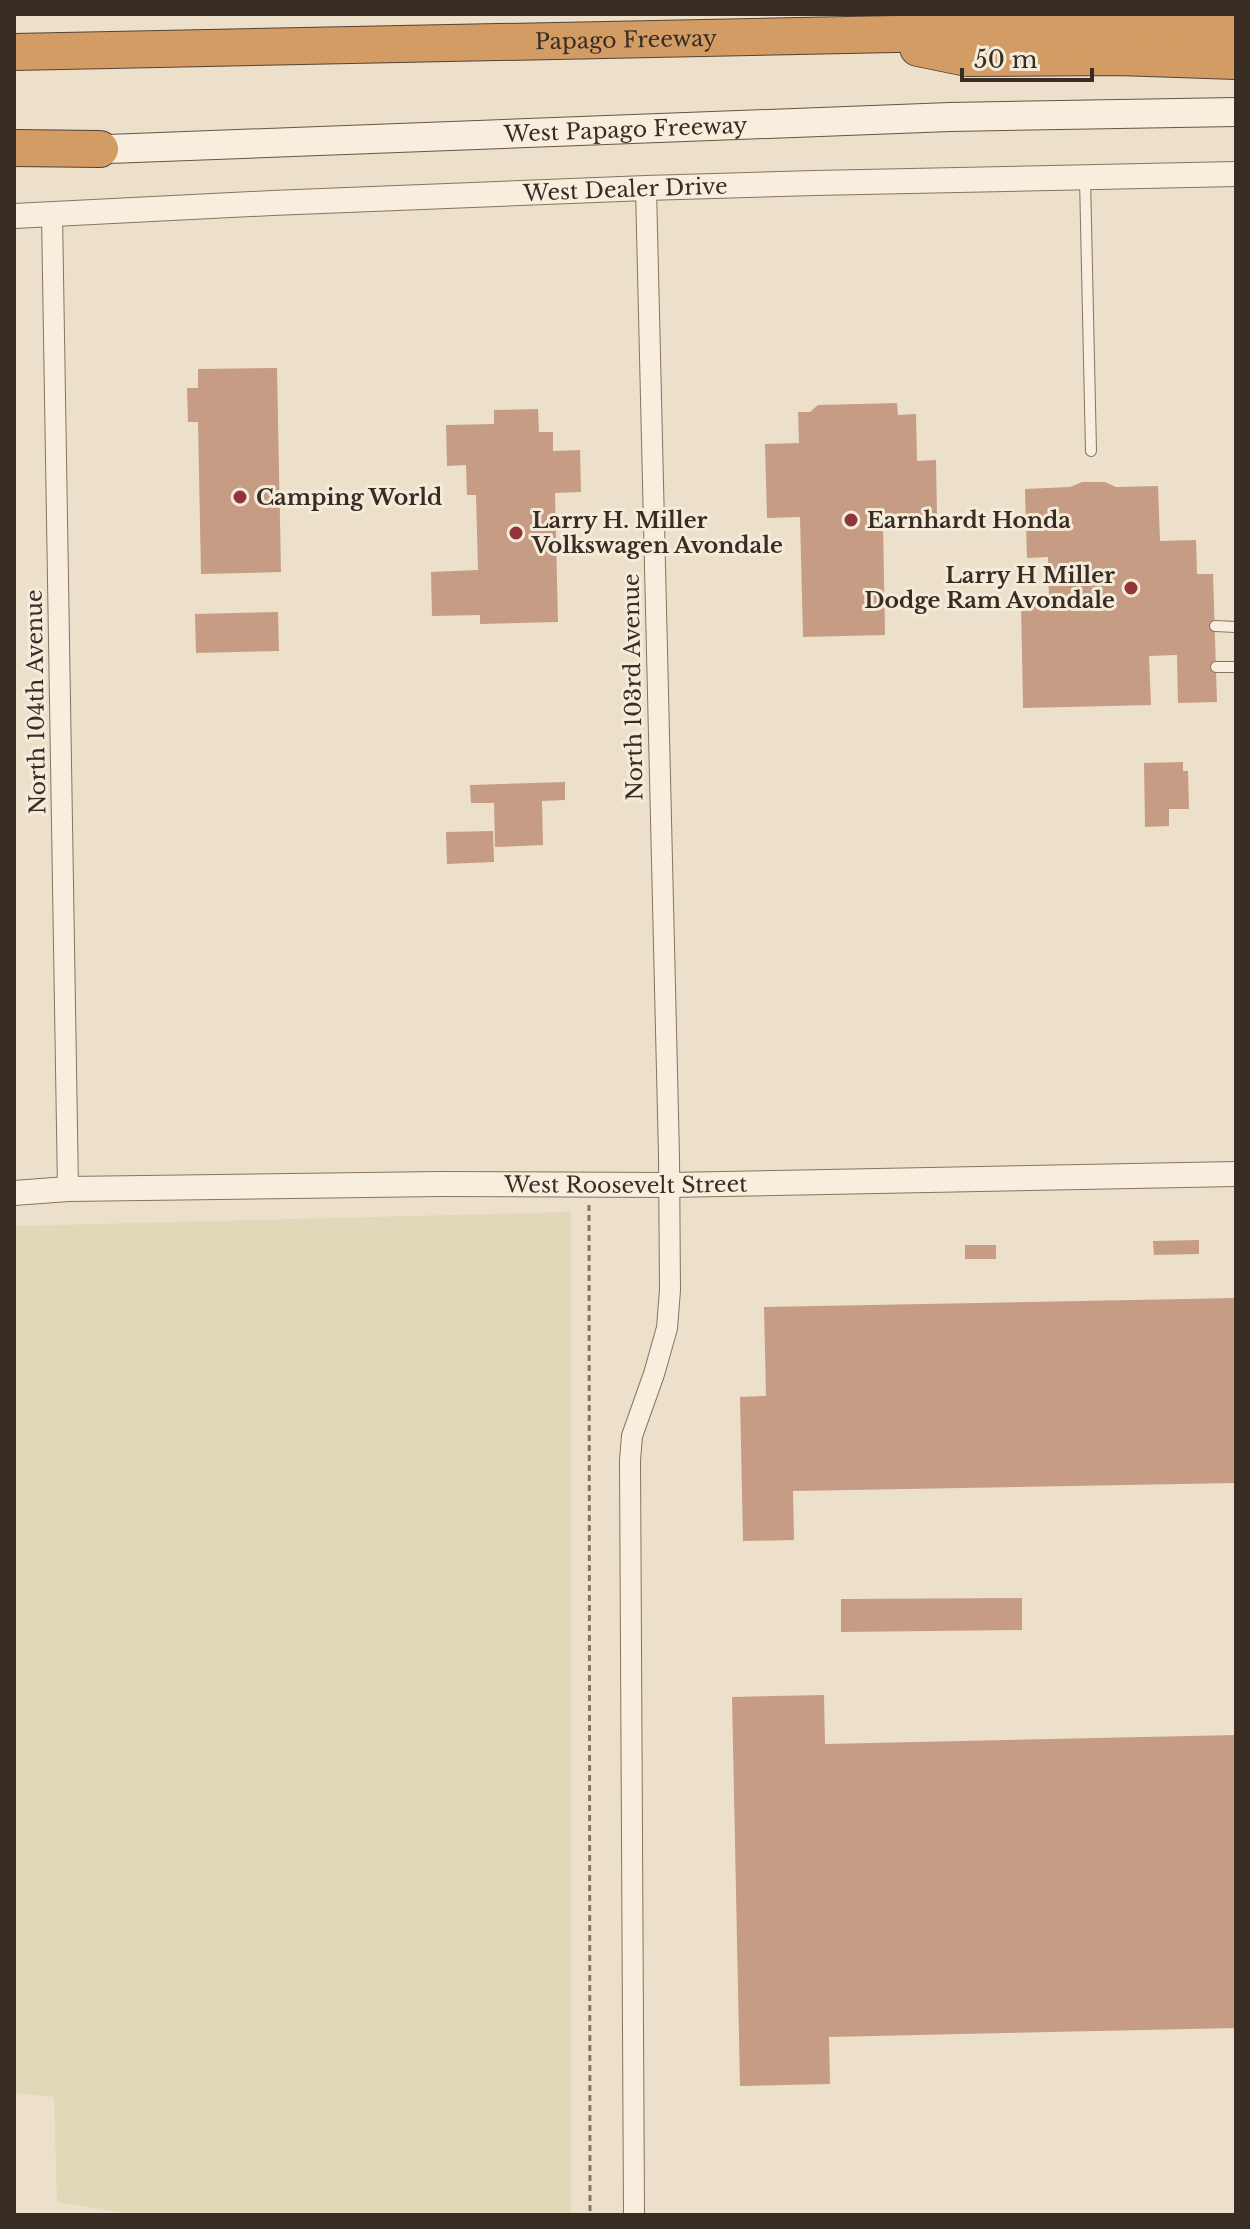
<svg xmlns="http://www.w3.org/2000/svg" width="1250" height="2229" font-family="'Libre Baskerville',serif">
  <style>
    .farmland { fill: #e1d8b9 }
    .building { fill: #c69c84 }
    .lines { fill: none; stroke-linecap: round; stroke-linejoin: round }
    .service-casing { stroke: #877360; stroke-width: 12 }
    .minor-casing { stroke: #877360; stroke-width: 22 }
    .tertiary-casing { stroke: #877360; stroke-width: 26 }
    .secondary-casing { stroke: #695443; stroke-width: 30 }
    .motorway-casing { stroke: #564234; stroke-width: 38 }
    .path { stroke: #877360; stroke-width: 3; stroke-dasharray: 6 4; stroke-linecap: butt }
    .service { stroke: #f7eede; stroke-width: 10 }
    .minor { stroke: #f7eede; stroke-width: 20 }
    .tertiary { stroke: #f7eede; stroke-width: 24 }
    .secondary { stroke: #f7eede; stroke-width: 28 }
    .motorway { stroke: #d29c64; stroke-width: 36 }
    .poi-dot { fill: #92353b; stroke: #f4ebda; stroke-width: 3 }
    .labels { text-anchor: middle; dominant-baseline: central; stroke-width: 6; stroke-linejoin: round; paint-order: stroke }
    .street-label { font-size: 22px; fill: #392c22; stroke: #f4ebda }
    .poi-label { font-size: 22px; font-weight: bold; fill: #392c22; stroke: #f4ebda; text-anchor: start }
  </style>
  <rect width="100%" height="100%" fill="#ece0cb"/>
  <!-- farmland -->
  <path class="farmland" d="M571,1212v999l-3,4h-432l-79,-13 -3,-105 -40,-4v-867z"/>
  <!-- building -->
  <path class="building" d="M277,368l4,204 -80,2 -3,-152h-10l-1,-34h11v-19z
    M897,403l1,12 18,-1 1,47 19,-1 1,55 -35,1 1,5h-20l2,114 -82,2 -3,-120 -33,1 -2,-74 34,-1 -1,-31h12l8,-7z
    M538,409l1,23h14v19l27,-1 1,42 -26,1 3,129 -78,2v-9l-48,1 -1,-44 47,-2 -2,-75h-9l-1,-30 -19,1 -1,-41 48,-1v-14z
    M1082,482h23l11,5 42,-1 2,55 36,-1 1,34h16l4,128 -39,1 -1,-48 -28,1 2,49 -128,3 -2,-106h28l-1,-45 -21,1 -2,-69 45,-2z
    M278,612l1,39 -83,2 -1,-39z
    M1183,762v9h5l1,38h-20v17l-24,1 -1,-64z
    M565,782v18l-23,1 1,44 -48,2 -1,-44h-23l-1,-18z
    M493,831l1,31 -47,2 -1,-32z
    M1199,1240v14l-45,1 -1,-14z
    M965,1245h31v14h-31z
    M1236,1298v185l-443,8 1,49 -51,1 -3,-144 26,-1 -2,-89z
    M1022,1598v32l-181,2v-33z
    M824,1695l1,49 411,-9v293l-407,9 1,47 -90,2 -8,-389z"/>
  <g class="lines">
    <!-- service casing -->
    <g class="service-casing">
      <path id="service" d="M1085,178l6,273
        M1215,626l21,1
        M1216,667h20"/>
    </g>
    <!-- minor casing -->
    <g class="minor-casing">
      <path id="minor" d="M52,214l16,975
        M634,2215l-4,-755 2,-24 22,-62 13,-46 3,-38 -1,-134 -23,-968"/>
    </g>
    <!-- tertiary casing -->
    <g class="tertiary-casing">
      <g id="tertiary">
        <path id="s1" d="M14,216l258,-13 374,-15 169,-5 421,-9"/>
        <path id="s2" d="M14,1193l54,-4 372,-5 229,1 567,-11"/>
      </g>
    </g>
    <!-- secondary casing -->
    <g class="secondary-casing">
      <g id="secondary">
        <path id="s3" d="M82,150l868,-33 286,-5"/>
      </g>
    </g>
    <!-- motorway casing -->
    <g class="motorway-casing">
      <g id="motorway">
        <path d="M918,48l49,10 151,-1 118,4"/>
        <path id="s4" d="M14,52l1222,-25"/>
        <path d="M14,148l86,1"/>
      </g>
    </g>
    <!-- path -->
    <path class="path" d="M589,1205l1,1010"/>
    <!-- service -->
    <use href="#service" class="service"/>
    <!-- minor -->
    <use href="#minor" class="minor"/>
    <!-- tertiary -->
    <use href="#tertiary" class="tertiary"/>
    <!-- secondary -->
    <use href="#secondary" class="secondary"/>
    <!-- motorway -->
    <use href="#motorway" class="motorway"/>
  </g>
  <!-- markers -->
  <g class="poi-dot">
    <circle cx="240" cy="497" r="8"/>
    <circle cx="851" cy="520" r="8"/>
    <circle cx="516" cy="533" r="8"/>
    <circle cx="1131" cy="588" r="8"/>
  </g>
  <g class="labels">
    <!-- street labels -->
    <g class="street-label">
      <text stroke="none"><textPath href="#s4" startOffset="612">Papago Freeway</textPath></text>
      <text stroke="none"><textPath href="#s3" startOffset="544">West Papago Freeway</textPath></text>
      <text stroke="none"><textPath href="#s1" startOffset="612">West Dealer Drive</textPath></text>
      <text transform="translate(633 687) rotate(-91)">North 103rd Avenue</text>
      <text transform="translate(36 702) rotate(-91)">North 104th Avenue</text>
      <text stroke="none"><textPath href="#s2" startOffset="612">West Roosevelt Street</textPath></text>
    </g>
    <!-- poi labels -->
    <g class="poi-label">
      <text x="256" y="497">Camping World</text>
      <text x="532" y="520">Larry H. Miller<tspan x="532" dy="25">Volkswagen Avondale</tspan></text>
      <text x="867" y="520">Earnhardt Honda</text>
      <text x="1115" y="575" text-anchor="end">Larry H Miller<tspan x="1115" dy="25">Dodge Ram Avondale</tspan></text>
    </g>
  </g>
  <!-- border -->
  <rect width="1250" height="2229" fill="none" stroke="#392c22" stroke-width="32"/>
  <!-- scale -->
  <path d="M962 68v12h130v-12" fill="none" stroke="#392c22" stroke-width="4"/>
  <text x="974" y="68" font-size="24" fill="#392c22" stroke="#f4ebda" stroke-width="6" paint-order="stroke">50 m</text>
</svg>
